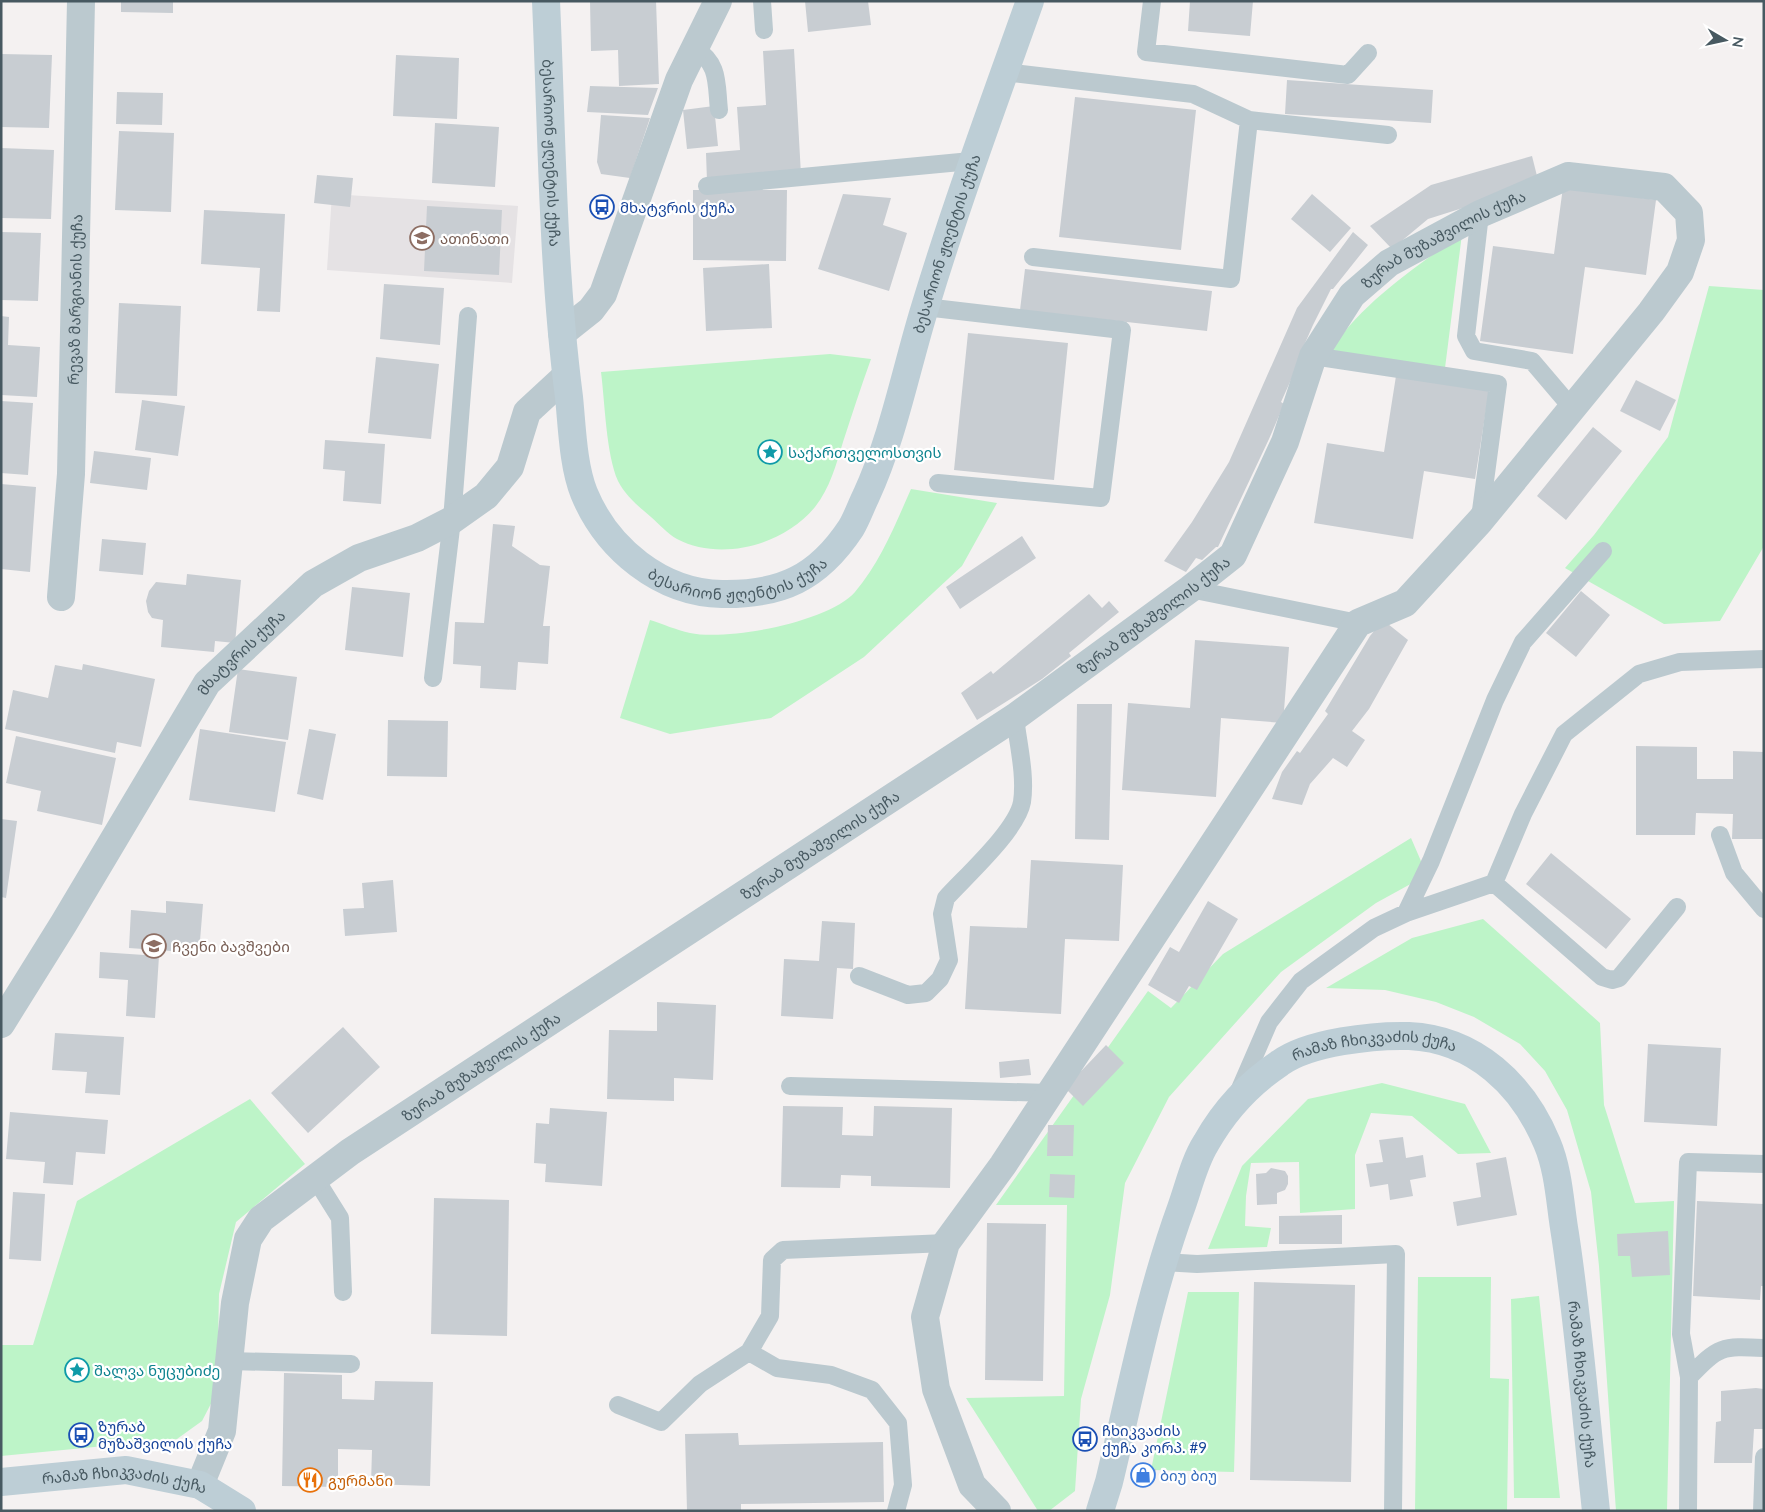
<svg xmlns="http://www.w3.org/2000/svg" width="1765" height="1512" font-family="Lato,'Noto Sans Georgian',sans-serif">
  <style>
    .education { fill: #e5e2e4 }
    .green { fill: #bdf4c8 }
    .building { fill: #c8cdd2 }
    .lines { fill: none; stroke-linecap: round; stroke-linejoin: round }
    .lane { stroke: #bbc9cf; stroke-width: 18 }
    .street { stroke: #bbc9cf; stroke-width: 28 }
    .secondary { stroke: #bdced6; stroke-width: 28 }
    .labels { text-anchor: middle; dominant-baseline: central; stroke-width: 4.5; stroke-linejoin: round; paint-order: stroke }
    .street-label { font-size: 15px; fill: #475961; stroke: #fff }
    .transit-label { font-size: 15px; fill: #164399; stroke: #fff; text-anchor: start }
    .education-label { font-size: 15px; fill: #785e54; stroke: #fff; text-anchor: start }
    .culture-label { font-size: 15px; fill: #0d838f; stroke: #fff; text-anchor: start }
    .shop-label { font-size: 15px; fill: #366cbe; stroke: #fff; text-anchor: start }
    .food-label { font-size: 15px; fill: #c56008; stroke: #fff; text-anchor: start }
  </style>
  <rect width="100%" height="100%" fill="#f4f1f1"/>
  <!-- education -->
  <path class="education" d="M332,194l186,12 -6,77 -185,-13z"/>
  <!-- green -->
  <path class="green" d="M1462,234l-17,134 -115,-15c27,-47 88,-88 132,-119z
    M1709,286l55,4v256l-44,75 -56,3 -99,-56 29,-33 74,-98z
    M830,354l41,5c-10,28 -19,55 -28,83 -7,23 -13,46 -28,65 -31,38 -94,55 -138,32 -9,-5 -18,-15 -26,-22 -12,-10 -26,-22 -33,-36 -12,-27 -13,-78 -17,-109z
    M911,489l86,14 -35,63 -98,91 -93,61 -101,16 -50,-16 30,-98c13,4 26,10 40,13 38,8 139,-11 165,-41 26,-31 40,-67 56,-103z
    M1411,838l16,37 -51,28 -95,69 -112,125 -44,86 -15,112 -29,104 -6,92 -26,20h-11l-72,-113 98,-2 3,-191h-71l152,-214 23,17 52,-54z
    M1483,919l117,104 4,82 31,98 39,-2 -7,310h-51l-17,-245 -8,-74 -24,-82 -22,-39 -25,-27 -46,-27 -38,-15 -51,-12 -59,-2 86,-50z
    M1382,1083l83,21 26,49 -33,1 -46,-38 -41,-3 -16,42v54l-55,4 -1,-51 -48,1 -5,33 -1,30 26,2 -4,19 -59,2 34,-83 66,-67z
    M250,1099l55,65 -69,58 -17,72 -2,98 -15,29 -25,18 -176,17v-111h32l44,-144z
    M1418,1277h73l-1,101 19,1 -2,132h-92z
    M1188,1292h51l-5,180 -83,-2z
    M1539,1296l21,202h-46l-3,-199z"/>
  <!-- building -->
  <path class="building" d="M121,1h52v12l-52,-1z
    M590,1h66l3,83 -40,2 -1,-36 -27,1z
    M805,1h63l3,24 -63,7z
    M1190,1h63l-3,35 -62,-5z
    M794,49l7,126 -94,6 -1,-28 34,-3 -3,-43 29,-2 -3,-54z
    M1,54l51,1 -3,73 -48,-1z
    M396,55l63,3 -2,61 -64,-3z
    M1287,80l146,10 -2,33 -146,-9z
    M590,86l68,2 -10,27 -61,-3z
    M117,92l46,1 -1,32 -46,-1z
    M1075,97l121,13 -15,140 -122,-13z
    M714,106l4,40 -31,3 -4,-39z
    M601,115l49,3 -20,60 -29,-4 -4,-12z
    M435,123l64,4 -4,60 -63,-4z
    M119,131l55,2 -3,79 -56,-2z
    M1,148l53,2 -3,69 -50,-1z
    M1532,156l7,28 -111,35 -36,30 -22,-23 61,-41z
    M317,175l36,3 -3,29 -36,-4z
    M1563,187l93,13 -10,75 -61,-8 -12,87 -93,-13 13,-95 61,8z
    M693,190h94l-1,71 -93,-1z
    M843,194l48,4 -8,27 24,8 -18,58 -71,-22z
    M1312,194l39,34 -21,24 -39,-33z
    M427,206l75,4 -3,65 -75,-4z
    M204,210l81,4 -5,98 -23,-1 3,-43 -59,-4z
    M1,232l40,1 -3,68 -37,-1z
    M1353,232l15,13 -35,44h-2l-18,36 -11,25 2,1 -23,51 3,2 -15,35 -51,108h-2l-14,13 -6,-2 -10,14 -22,-11 28,-39 37,-60 68,-154z
    M769,264l3,64 -66,3 -3,-63z
    M1025,269l187,22 -5,40 -187,-21z
    M384,284l60,4 -4,57 -60,-6z
    M119,303l62,3 -4,90 -62,-3z
    M1,316l8,1 -1,28 32,2 -3,50 -36,-2z
    M968,333l100,10 -14,137 -100,-10z
    M376,357l63,7 -8,75 -63,-6z
    M1396,376l93,15 -14,88 -51,-8 -11,68 -99,-16 13,-80 57,9z
    M1636,380l40,20 -16,31 -40,-20z
    M142,400l43,6 -7,50 -43,-6z
    M1,401l32,2 -5,72 -27,-2z
    M1593,427l29,24 -56,69 -29,-24z
    M325,440l60,4 -4,60 -38,-3 2,-30 -22,-2z
    M94,451l57,7 -4,32 -57,-7z
    M1,484l35,3 -6,85 -29,-3z
    M493,524l22,2 -3,20 28,19 10,1 -7,60h7l-2,38 -30,-2 -2,28 -36,-2 1,-22 -28,-2 2,-42 29,1z
    M1022,536l14,22 -76,51 -14,-22z
    M102,539l44,4 -3,32 -44,-4z
    M187,574l54,6 -6,63 -20,-2 -1,11 -53,-5 2,-27 -11,-2 -4,-6 -2,-11 3,-10 7,-9 30,3z
    M352,587l58,6 -7,64 -58,-7z
    M1581,591l29,24 -34,42 -30,-24z
    M1089,594l13,14 7,-7 10,11 -50,41 2,3 -29,23 -65,41 -16,-27 30,-22 2,3z
    M1383,620l25,20 -39,69 -17,22 13,9 -18,27 -14,-9 -23,26 -8,21 -30,-6 10,-27 15,-21 3,2 28,-39 -3,-3 45,-75z
    M1195,640l94,7 -6,76 -62,-5 -5,79 -94,-7 6,-87 62,5z
    M83,664l72,15 -14,68 -24,-5 -2,11 -110,-24 8,-39 35,8 7,-33 27,5z
    M238,669l59,8 -9,63 -59,-8z
    M1077,704h35l-3,136 -34,-1z
    M388,720l60,1 -1,56 -60,-1z
    M200,729l86,13 -11,70 -86,-12z
    M309,729l27,5 -13,66 -26,-6z
    M16,736l100,22 -14,67 -65,-14 4,-20 -35,-8z
    M1636,746l61,1v32h36v-28l31,1v87h-32l1,-25 -37,-1 -1,22h-59z
    M1,819l16,2 -11,77 -5,-1z
    M1551,853l80,66 -25,30 -80,-65z
    M1031,860l92,5 -4,76 -54,-2 -4,75 -96,-5 5,-83 57,2z
    M393,880l4,52 -52,4 -2,-27 21,-1 -2,-25z
    M166,901l37,3 -4,49 -70,-5 2,-38 35,3z
    M1208,901l30,18 -41,71 -8,-4 -10,17 -31,-18 22,-38 9,5z
    M822,921l33,2 -2,46 -16,-1 -4,51 -52,-3 3,-57 35,2z
    M100,952l59,4 -4,62 -29,-2 2,-36 -29,-2z
    M657,1002l59,3 -3,75 -39,-2v23l-67,-2 2,-69 48,1z
    M343,1027l37,40 -72,66 -37,-40z
    M55,1033l69,4 -4,58 -35,-2 2,-21 -35,-2z
    M1648,1044l73,4 -4,78 -73,-4z
    M1106,1045l18,18 -41,43 -18,-18z
    M1029,1059l2,16 -31,3 -1,-16z
    M783,1106l60,1 -1,28 31,1 1,-30 78,2 -2,80 -79,-2v-10l-30,-1 -1,13 -59,-1z
    M550,1108l57,4 -5,74 -57,-4 1,-18 -12,-1 2,-40 13,1z
    M10,1112l98,8 -3,34 -29,-2 -3,33 -30,-2 2,-21 -39,-3z
    M1048,1125h26l-1,31h-26z
    M1403,1137l3,21 17,-3 3,22 -16,3 3,16 -23,4 -2,-16 -18,3 -4,-23 17,-2 -4,-22z
    M1506,1157l11,58 -60,11 -4,-24 28,-5 -5,-34z
    M1271,1168l14,3 3,5v8l-3,6 -8,3v11l-20,1 -1,-31 10,-1z
    M1050,1174l25,1 -1,23 -25,-1z
    M13,1192l32,2 -4,67 -32,-2z
    M434,1198l75,2 -2,136 -76,-2z
    M1697,1201l67,3v82h-3l-1,14 -67,-4z
    M1342,1215v29h-63v-28z
    M987,1223l59,1 -3,157 -58,-1z
    M1668,1231l2,44 -38,2 -2,-21h-12l-1,-22z
    M1254,1282l101,3 -4,197 -101,-2z
    M284,1373l58,2v24l32,1 1,-19 58,1 -3,104 -59,-2 1,-34 -34,-1v38l-56,-1z
    M1756,1388l8,1v40h-10l-2,34h-38l2,-41 5,-1v-30z
    M738,1433l1,12 144,-3 1,60 -143,2v7h-54l-2,-77z
    M1141,1467l15,2 -2,13 -15,-3z"/>
  <g class="lines">
    <!-- lane -->
    <path class="lane" d="M762,1l2,29
      M1152,1l-6,51 202,23 20,-22
      M694,48c26,16 22,35 25,62
      M1004,72l189,22 56,26 139,15
      M707,186l264,-25
      M1480,214l-14,122 8,15 58,10 40,47
      M1033,257l198,22 18,-159
      M925,307l197,23 -21,168 -163,-15
      M1313,356l185,28 -18,134
      M1190,589l168,34
      M433,678l19,-158 16,-204
      M1720,835l14,38 30,36
      M1494,883l29,-69 41,-80 75,-60 41,-12 84,-3
      M1406,913l25,-52 64,-161 28,-58 80,-91
      M859,976l49,19 18,-2 14,-14 9,-19 -7,-46 4,-16c21,-23 71,-68 76,-96 4,-27 -4,-58 -7,-85
      M790,1086l259,7
      M1239,1091l30,-69 32,-41 73,-53 32,-15 88,-30 108,94 10,3 7,-2 58,-71
      M315,1178l25,40 3,74
      M1163,1262l34,2 199,-10 -3,257
      M749,1352l28,16 54,7 41,15 26,33 5,62 -7,26
      M229,1361l122,3
      M1689,1377l-8,-43 7,-172 76,2
      M618,1405l43,17 39,-38 49,-32 21,-36 2,-56 11,-10 163,-7
      M1688,1511l1,-134c30,-31 32,-31 75,-29
      M1762,1511l2,-54"/>
    <!-- street -->
    <g class="street">
      <path d="M562,333l29,-23 12,-16 76,-214 39,-79"/>
      <path id="s1" d="M61,597l10,-123 10,-473"/>
      <path id="s2" d="M1,1024l63,-101 143,-240 106,-99 46,-26 58,-20 35,-18 34,-24 24,-29 17,-55 39,-36"/>
      <path id="s3" d="M200,1485l22,-54 13,-128 13,-64 13,-20 89,-67 665,-435 175,-128 43,-34 52,-113 28,-86 39,-61 37,-32 91,-49 88,-38 96,11 25,26 2,27 -11,32 -29,40 -171,209 -75,82 -47,20 -355,542 -57,78 -21,74 11,72 36,96 25,26"/>
    </g>
    <!-- secondary -->
    <g class="secondary">
      <path id="s4" d="M546,1c6,132 6,265 23,396 3,29 4,69 15,96 23,56 77,100 138,101 59,1 96,-16 129,-66 6,-10 10,-22 15,-32 28,-61 40,-128 60,-192 31,-102 68,-202 104,-303"/>
      <path id="s5" d="M1,1482l125,-12 74,15 42,26"/>
      <path id="s6" d="M1100,1511l9,-29c22,-91 40,-186 72,-274 8,-22 13,-46 25,-65 18,-32 44,-60 74,-80 29,-21 94,-28 129,-27 66,3 114,49 138,107 12,28 13,62 18,91 14,92 21,185 31,277"/>
    </g>
  </g>
  <!-- icons -->
  <defs>
    <g id="bus-ring" transform="scale(1.25)"><circle r="9.5" fill="#fff" stroke="#1a4fb4" stroke-width="1.5"/><path d="M-5-6H5V4H4V6H2V4H-2V6H-4V4H-5ZM-3.5-4V0h7V-4ZM-3.5 1.2v1.5H-2V1.2ZM2 1.2v1.5H3.5V1.2Z" fill="#1a4fb4"/></g>
    <g id="school-ring" transform="scale(1.25)"><circle r="9.5" fill="#fff" stroke="#8d6e63" stroke-width="1.5"/><path d="M0-5L7-2L0 1L-7-2ZM-4 1L0 2.5L4 1V4Q0 6-4 4Z" fill="#8d6e63"/></g>
    <g id="sight-ring" transform="scale(1.25)"><circle r="9.5" fill="#fff" stroke="#0f9aa8" stroke-width="1.5"/><path d="M0-6L1.8-2.2L6-1.7L2.9 1.2L3.7 5.4L0 3.3L-3.7 5.4L-2.9 1.2L-6-1.7L-1.8-2.2Z" fill="#0f9aa8"/></g>
    <g id="shop-ring" transform="scale(1.25)"><circle r="9.5" fill="#fff" stroke="#3f7fe0" stroke-width="1.5"/><path d="M-5-2.5h2.3a2.7 3.5 0 0 1 5.4 0H5L5.5 6h-11ZM-1.5-2.5h3a1.5 2.3 0 0 0-3 0Z" fill="#3f7fe0"/></g>
    <g id="restaurant-ring" transform="scale(1.25)"><circle r="9.5" fill="#fff" stroke="#e8710a" stroke-width="1.5"/><path d="M-5-6h1v4h1v-4h1v4h1v-4h1v5L-1.5 .5V6h-2V.5L-5-1ZM5-6V6H3V1.5H1.5Q1.5-4 5-6Z" fill="#e8710a"/></g>
  </defs>
  <g fill-rule="evenodd">
    <use href="#bus-ring" x="602" y="207"/>
    <use href="#school-ring" x="422" y="238"/>
    <use href="#sight-ring" x="770" y="452"/>
    <use href="#school-ring" x="154" y="946"/>
    <use href="#sight-ring" x="77" y="1370"/>
    <use href="#bus-ring" x="81" y="1435"/>
    <use href="#bus-ring" x="1085" y="1439"/>
    <use href="#shop-ring" x="1143" y="1475"/>
    <use href="#restaurant-ring" x="310" y="1480"/>
  </g>
  <g class="labels">
    <!-- street labels -->
    <g class="street-label">
      <text stroke="none"><textPath href="#s4" startOffset="152">ბესარიონ ჟღენტის ქუჩა</textPath></text>
      <text stroke="none"><textPath href="#s3" startOffset="1849">ზურაბ მუზაშვილის ქუჩა</textPath></text>
      <text stroke="none"><textPath href="#s4" startOffset="1128">ბესარიონ ჟღენტის ქუჩა</textPath></text>
      <text stroke="none"><textPath href="#s1" startOffset="298">რევაზ მარგიანის ქუჩა</textPath></text>
      <text stroke="none"><textPath href="#s4" startOffset="692">ბესარიონ ჟღენტის ქუჩა</textPath></text>
      <text stroke="none"><textPath href="#s3" startOffset="1354">ზურაბ მუზაშვილის ქუჩა</textPath></text>
      <text stroke="none"><textPath href="#s2" startOffset="444">მხატვრის ქუჩა</textPath></text>
      <text stroke="none"><textPath href="#s3" startOffset="949">ზურაბ მუზაშვილის ქუჩა</textPath></text>
      <text stroke="none"><textPath href="#s6" startOffset="592">რამაზ ჩხიკვაძის ქუჩა</textPath></text>
      <text stroke="none"><textPath href="#s3" startOffset="544">ზურაბ მუზაშვილის ქუჩა</textPath></text>
      <text stroke="none"><textPath href="#s6" startOffset="1056">რამაზ ჩხიკვაძის ქუჩა</textPath></text>
      <text stroke="none"><textPath href="#s5" startOffset="125">რამაზ ჩხიკვაძის ქუჩა</textPath></text>
    </g>
    <!-- transit labels -->
    <g class="transit-label">
      <text x="620" y="207">მხატვრის ქუჩა</text>
      <text x="98" y="1426">ზურაბ<tspan x="98" dy="17">მუზაშვილის ქუჩა</tspan></text>
      <text x="1102" y="1430">ჩხიკვაძის<tspan x="1102" dy="17">ქუჩა კორპ. #9</tspan></text>
    </g>
    <!-- education labels -->
    <g class="education-label">
      <text x="440" y="238">ათინათი</text>
      <text x="172" y="946">Ჩვენი ბავშვები</text>
    </g>
    <!-- culture labels -->
    <g class="culture-label">
      <text x="788" y="452">საქართველოსთვის</text>
      <text x="94" y="1370">შალვა ნუცუბიძე</text>
    </g>
    <!-- shop labels -->
    <g class="shop-label">
      <text x="1160" y="1475">ბიუ ბიუ</text>
    </g>
    <!-- food labels -->
    <g class="food-label">
      <text x="328" y="1480">გურმანი</text>
    </g>
  </g>
  <!-- border -->
  <rect width="1765" height="1512" fill="none" stroke="#475961" stroke-width="5"/>
  <!-- north arrow -->
  <g transform="translate(1725 40) rotate(99)" stroke="#ffffff" stroke-width="4" paint-order="stroke">
  <path d="M0-4L9 19L0 12L-9 19Z" fill="#475961"/>
  <text y="-8" font-size="14" font-weight="bold" text-anchor="middle" fill="#475961">N</text>
  </g>
</svg>
